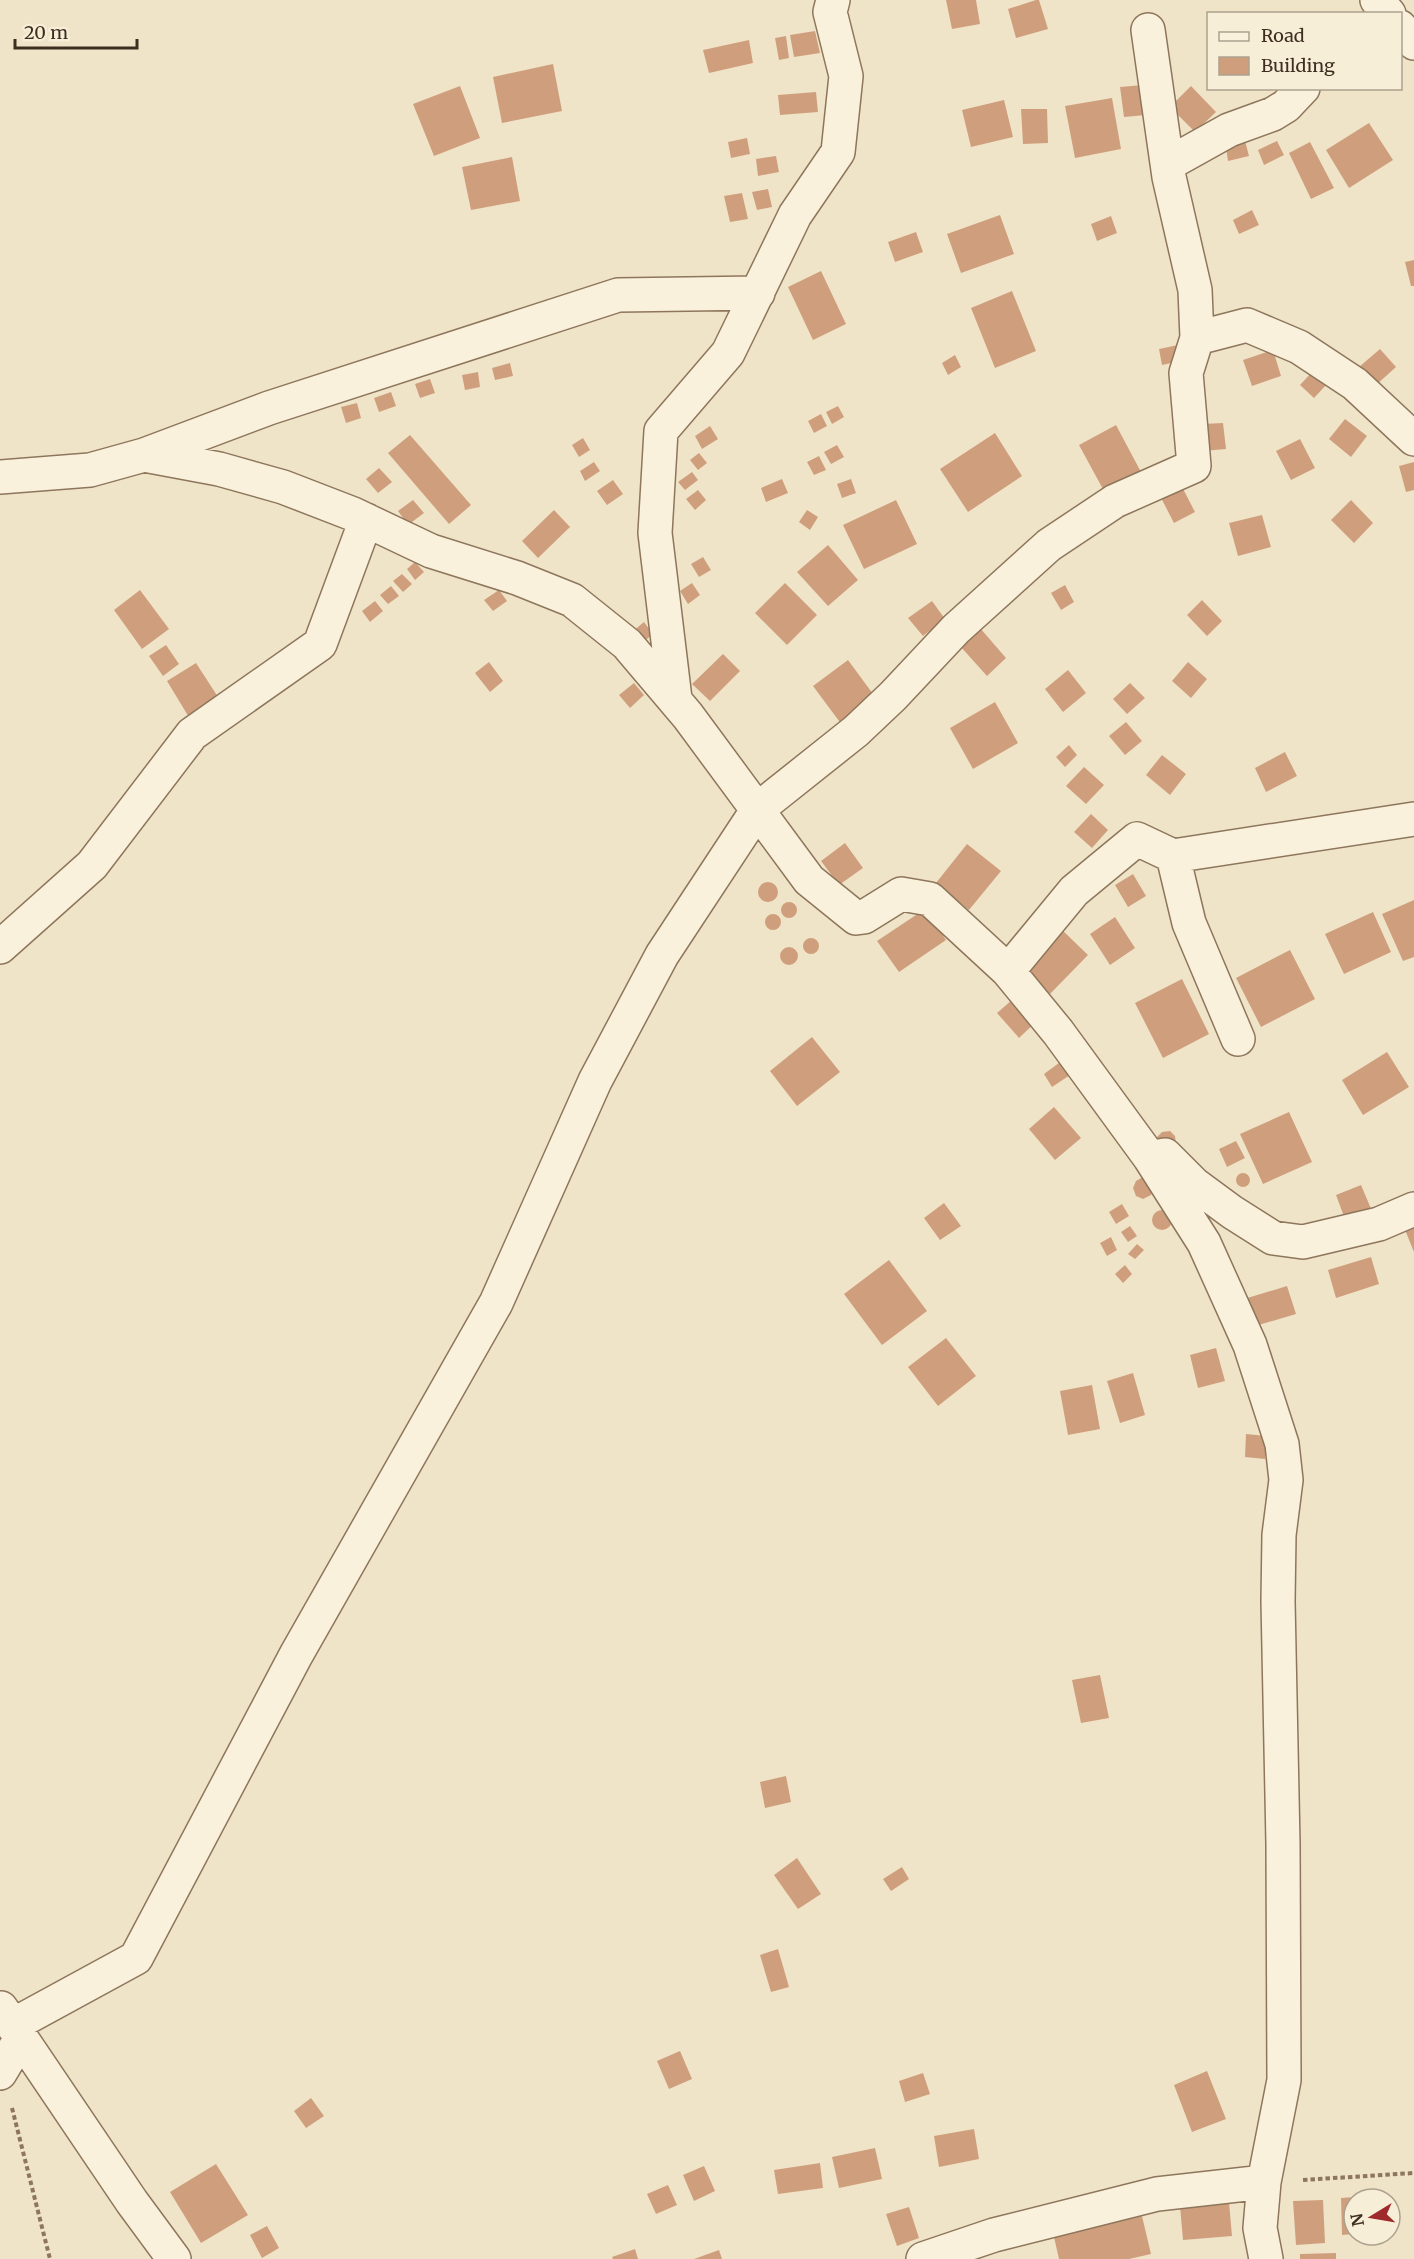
<svg xmlns="http://www.w3.org/2000/svg" width="1414" height="2259" font-family="Merriweather,serif">
  <style>
    .building { fill: #cf9f7d }
    .lines { fill: none; stroke-linecap: round; stroke-linejoin: round }
    .minor-casing { stroke: #8d765c; stroke-width: 36 }
    .path { stroke: #8d765c; stroke-width: 4; stroke-dasharray: 4.5 3; stroke-linecap: butt }
    .minor { stroke: #faf1dc; stroke-width: 33 }
  </style>
  <rect width="100%" height="100%" fill="#f0e4c8"/>
  <!-- building -->
  <path class="building" d="M946,0h30l4,24 -28,5z
    M1036,0h3l9,29 -32,9 -8,-29z
    M815,31l5,22 -26,4 -4,-22z
    M786,36l3,22 -10,2 -4,-22z
    M749,40l4,23 -44,10 -6,-23z
    M553,64l9,47 -60,12 -9,-46z
    M1143,85l3,30 -22,2 -4,-30z
    M460,86l20,52 -46,18 -21,-52z
    M1191,86l25,26 -21,20 -25,-25z
    M816,92l2,20 -38,3 -2,-20z
    M1112,98l9,51 -46,9 -10,-52z
    M1004,100l9,37 -42,10 -9,-37z
    M1021,109h26l1,34 -25,1z
    M1369,123l24,37 -44,28 -23,-38z
    M1244,137l5,19 -21,5 -3,-20z
    M747,138l3,16 -19,4 -3,-16z
    M1277,141l7,14 -20,10 -6,-15z
    M1310,142l24,46 -23,11 -22,-46z
    M776,156l3,16 -21,4 -2,-17z
    M512,157l8,44 -49,9 -9,-43z
    M768,189l4,18 -15,3 -5,-18z
    M742,193l6,26 -18,3 -6,-26z
    M1252,210l7,15 -20,9 -6,-14z
    M1000,215l14,39 -53,19 -14,-39z
    M1111,216l6,17 -20,8 -6,-17z
    M916,232l7,20 -28,10 -7,-20z
    M1414,260v26h-3l-6,-24z
    M821,271l25,53 -33,16 -25,-53z
    M1012,291l24,60 -41,17 -24,-60z
    M1178,345l3,16 -19,4 -3,-16z
    M1380,349l16,18 -21,19 -16,-19z
    M1273,350l8,26 -29,10 -9,-26z
    M955,355l6,12 -13,8 -6,-12z
    M510,363l3,13 -18,4 -3,-12z
    M1314,370l14,13 -14,15 -14,-13z
    M478,372l2,15 -15,3 -3,-15z
    M430,379l5,14 -15,5 -5,-14z
    M391,392l5,14 -17,6 -5,-14z
    M357,403l4,15 -15,5 -5,-16z
    M838,406l6,11 -12,7 -6,-12z
    M821,414l6,12 -13,7 -6,-12z
    M1345,419l22,17 -16,21 -22,-18z
    M1223,423l3,26 -23,2 -1,-27z
    M1116,425l25,47 -37,19 -25,-46z
    M710,426l8,13 -16,10 -7,-13z
    M995,433l27,43 -54,36 -28,-43z
    M410,435l61,70 -22,19 -61,-71z
    M583,438l7,12 -11,7 -7,-12z
    M1300,439l15,29 -24,12 -15,-29z
    M837,445l7,12 -13,7 -7,-12z
    M699,453l8,10 -9,7 -8,-10z
    M819,456l7,14 -12,5 -7,-13z
    M594,462l6,9 -15,10 -5,-10z
    M1414,462v28l-8,2 -7,-26z
    M379,468l13,14 -14,11 -12,-14z
    M692,472l6,8 -13,10 -7,-8z
    M782,479l6,14 -22,9 -5,-14z
    M851,479l5,14 -14,5 -5,-14z
    M613,480l10,14 -16,11 -10,-14z
    M1180,483l15,29 -21,11 -15,-29z
    M698,490l8,10 -11,10 -9,-11z
    M413,500l11,13 -16,12 -10,-14z
    M896,500l21,44 -53,25 -21,-44z
    M1351,500l22,23 -19,20 -23,-23z
    M554,510l16,17 -32,31 -16,-17z
    M807,510l11,7 -8,13 -11,-8z
    M1262,515l9,32 -33,9 -9,-33z
    M828,545l30,35 -30,26 -31,-34z
    M703,557l8,13 -12,7 -8,-13z
    M415,562l9,10 -9,8 -8,-11z
    M402,574l10,10 -9,8 -10,-11z
    M692,583l8,12 -12,9 -8,-13z
    M785,583l32,32 -30,30 -32,-32z
    M1065,585l9,17 -13,8 -10,-17z
    M391,586l8,10 -11,8 -8,-9z
    M140,590l29,39 -27,20 -28,-39z
    M499,590l8,11 -14,10 -9,-11z
    M1202,600l20,21 -15,15 -20,-21z
    M375,601l8,10 -13,11 -8,-11z
    M932,601l13,18 -22,17 -15,-18z
    M644,622l9,12 -12,10 -9,-12z
    M980,628l26,30 -19,18 -27,-30z
    M166,645l13,19 -16,12 -14,-20z
    M723,654l17,17 -30,30 -18,-17z
    M848,660l28,38 -34,27 -29,-39z
    M489,662l14,19 -13,11 -15,-19z
    M1188,662l19,17 -16,19 -19,-17z
    M196,663l24,37 -30,19 -23,-38z
    M1068,670l18,23 -23,19 -18,-23z
    M634,683l10,12 -14,13 -11,-13z
    M1130,683l15,15 -18,16 -14,-15z
    M995,702l23,41 -45,26 -23,-41z
    M1126,722l16,19 -17,14 -16,-19z
    M1069,745l8,10 -12,12 -9,-10z
    M1285,752l12,24 -31,16 -11,-24z
    M1162,755l24,19 -16,21 -24,-20z
    M1084,767l20,18 -18,19 -20,-18z
    M1091,814l17,16 -16,18 -18,-16z
    M845,843l18,25 -24,17 -18,-24z
    M967,844l34,27 -32,39 -33,-27z
    M1133,874l13,22 -18,11 -13,-22z
    M758 892a10 10 0 1 1 20 0a10 10 0 1 1-20 0Z
    M1414,900v57l-11,4 -21,-47z
    M781 910a8 8 0 1 1 16 0a8 8 0 1 1-16 0Z
    M925,909l21,31 -47,32 -22,-31z
    M1373,912l18,40 -47,22 -19,-40z
    M765 922a8 8 0 1 1 16 0a8 8 0 1 1-16 0Z
    M1115,917l20,31 -25,17 -20,-31z
    M1059,927l29,28 -38,39 -28,-28z
    M803 946a8 8 0 1 1 16 0a8 8 0 1 1-16 0Z
    M780 956a9 9 0 1 1 18 0a9 9 0 1 1-18 0Z
    M1290,950l25,49 -54,28 -25,-49z
    M1182,979l27,55 -46,24 -28,-55z
    M1019,994l21,24 -21,20 -22,-25z
    M812,1037l28,35 -43,34 -27,-35z
    M1387,1052l22,35 -46,28 -21,-35z
    M1063,1060l10,13 -21,14 -8,-13z
    M1054,1107l27,31 -26,22 -26,-31z
    M1289,1112l23,50 -49,22 -23,-50z
    M1170,1131l5,5 1,8 -19,1v-8l5,-5z
    M1236,1141l9,17 -18,9 -8,-18z
    M1236 1180a7 7 0 1 1 14 0a7 7 0 1 1-14 0Z
    M1143,1177l11,11 -3,7 -8,4 -7,-3 -3,-8 3,-7z
    M1361,1185l11,26 -26,11 -10,-27z
    M944,1203l17,23 -21,14 -16,-22z
    M1122,1204l7,12 -13,8 -7,-12z
    M1152 1220a10 10 0 1 1 20 0a10 10 0 1 1-20 0Z
    M1414,1221v31l-11,-27z
    M1130,1226l7,10 -9,6 -7,-10z
    M1111,1237l6,13 -10,6 -7,-13z
    M1137,1244l7,6 -9,9 -7,-5z
    M1371,1257l8,27 -43,14 -8,-28z
    M889,1260l38,51 -45,34 -38,-51z
    M1125,1265l7,9 -9,9 -8,-9z
    M1287,1286l9,28 -44,13 -8,-28z
    M946,1338l30,38 -38,30 -30,-39z
    M1216,1348l9,33 -27,7 -8,-33z
    M1133,1373l12,42 -25,8 -13,-42z
    M1092,1385l8,44 -32,6 -8,-44z
    M1246,1434l20,2 -1,23 -20,-2z
    M1100,1675l9,43 -28,5 -9,-43z
    M786,1776l5,26 -26,6 -5,-26z
    M797,1858l24,36 -23,15 -24,-34z
    M902,1867l7,12 -18,12 -8,-12z
    M778,1949l11,38 -18,5 -11,-37z
    M680,2051l12,28 -23,10 -12,-28z
    M1207,2071l19,48 -34,13 -18,-47z
    M923,2073l7,21 -25,8 -6,-21z
    M311,2098l13,18 -18,12 -12,-17z
    M974,2129l5,30 -40,8 -5,-31z
    M875,2148l7,31 -43,9 -7,-31z
    M820,2163l3,25 -45,6 -4,-24z
    M216,2164l32,51 -47,28 -31,-51z
    M704,2166l11,25 -21,10 -11,-26z
    M668,2185l9,20 -21,9 -9,-20z
    M1354,2197v37l-12,1 -1,-37z
    M1323,2200l2,43 -29,2 -3,-44z
    M1229,2202l3,34 -49,4 -3,-34z
    M909,2207l10,31 -22,8 -11,-32z
    M1142,2216l9,38 -22,5h-70l-5,-22z
    M267,2226l12,22 -17,10 -12,-23z
    M635,2249l3,10h-25l-1,-2z
    M719,2250l3,9h-28z
    M1336,2253v6h-36v-5z"/>
  <g class="lines">
    <!-- minor casing -->
    <g class="minor-casing">
      <path id="minor" d="M1377,0l12,14
        M1400,27l14,16
        M1168,164l61,-34 44,-16 13,-8 17,-18
        M1197,338l50,-13 52,22 56,37 59,55
        M144,455l75,14 64,18 70,27 78,37 86,27 55,22 55,44 61,72 121,164 47,38 8,-1 37,-23 29,5 78,72 50,61 92,126 54,85 46,102 32,99 4,36 -7,55 -1,66 5,243 1,236 -20,102 -4,46 6,31
        M0,477l90,-7 54,-15 125,-47 349,-113 140,-2
        M675,699l-20,-166 6,-102 67,-78 67,-138 43,-63 8,-76 -16,-64 3,-12
        M1173,856l16,67 49,116
        M0,947l92,-82 100,-131 128,-90 46,-124
        M1008,971l66,-80 63,-52 36,17 241,-37
        M1159,1156l6,-1 29,29 38,28 41,26 30,4 76,-18 35,-15
        M1,2008l131,194 42,57
        M13,2025l123,-67 160,-303 200,-352 99,-222 67,-126 96,-146 98,-78 37,-35 63,-67 93,-84 66,-44 79,-35 -8,-93 11,-35 -2,-48 -26,-113 -21,-147
        M0,2073l21,-35
        M923,2259l71,-24 163,-41 107,-12"/>
    </g>
    <!-- path -->
    <path class="path" d="M12,2108l38,151
      M1303,2180l111,-7"/>
    <!-- minor -->
    <use href="#minor" class="minor"/>
  </g>
  <!-- legend -->
  <rect x="1207" y="12" width="195" height="78" fill="#f7eed8" stroke="#ada18e" stroke-width="1.5"/>
  <rect x="1219" y="32" width="30" height="9" fill="#faf1dc" stroke="#ada18e" stroke-width="1.5"/>
  <text x="1261" y="42" font-size="18" fill="#3d2e20">Road</text>
  <rect x="1219" y="57" width="30" height="18" fill="#cf9f7d" stroke="#ada18e" stroke-width="1.5"/>
  <text x="1261" y="72" font-size="18" fill="#3d2e20">Building</text>
  <!-- north arrow -->
  <g transform="translate(1372 2217) rotate(259)"><circle r="28" fill="#f7eed8" stroke="#ada18e" stroke-width="1.5"/>
  <path d="M0-4.5L10 22L0 15L-10 22Z" fill="#9e2a2b"/>
  <text y="-9" font-size="16" font-weight="bold" text-anchor="middle" fill="#3d2e20">N</text>
  </g>
  <!-- scale -->
  <path d="M15 39v9h122v-9" fill="none" stroke="#3d2e20" stroke-width="3"/>
  <text x="24" y="39" font-size="18" fill="#3d2e20" stroke="#f7eed8" stroke-width="4.5" paint-order="stroke">20 m</text>
</svg>
